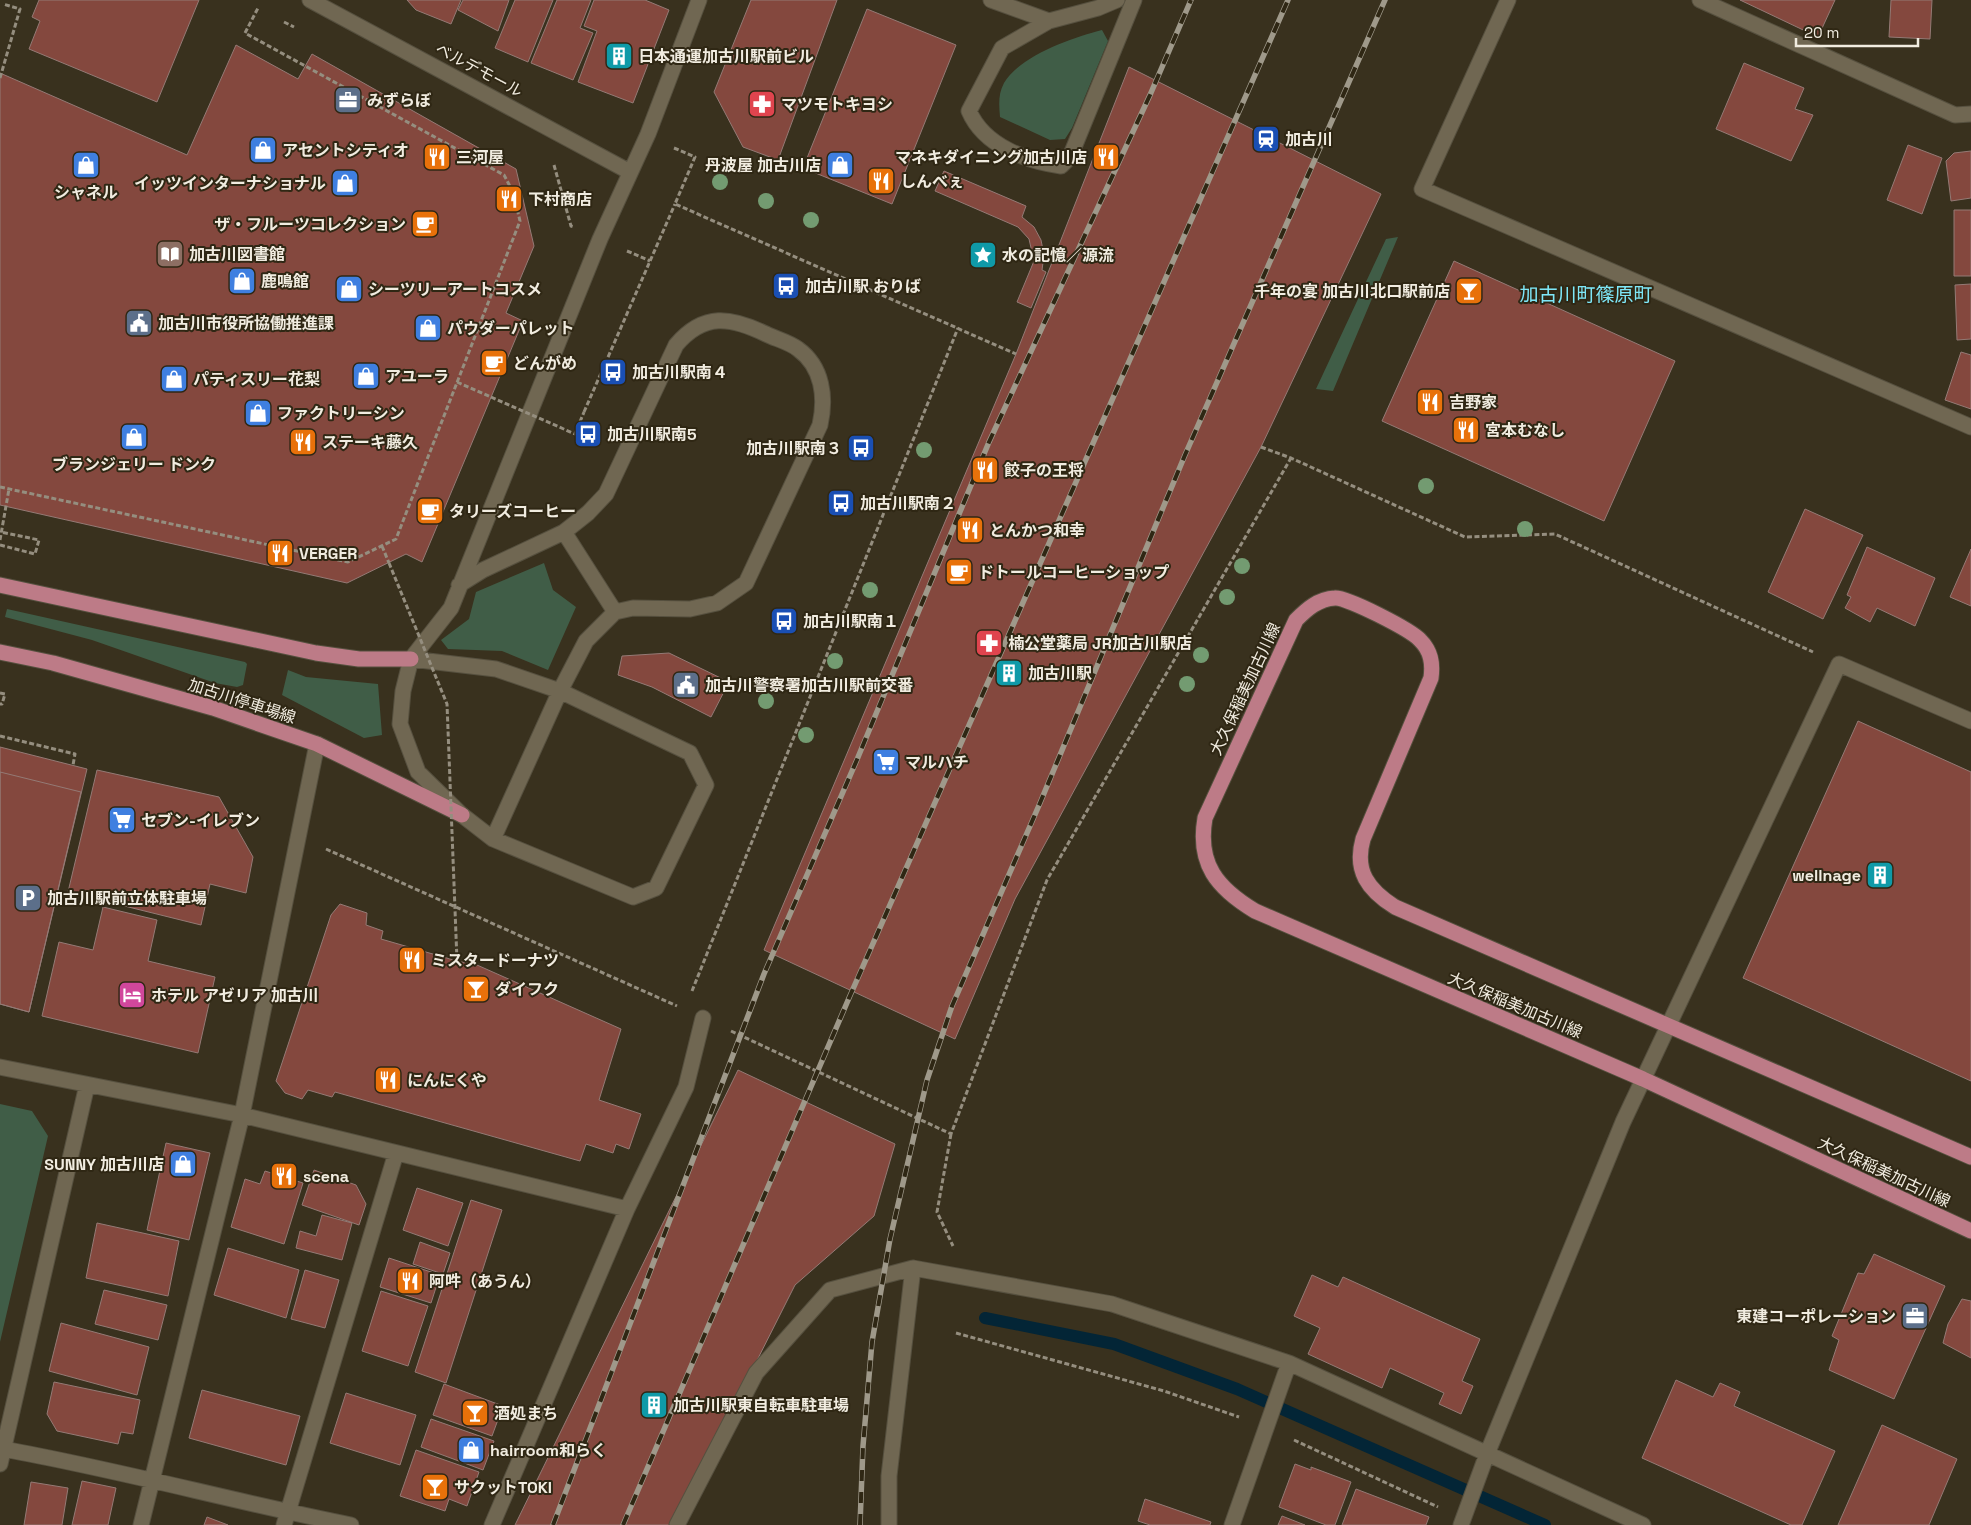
<svg xmlns="http://www.w3.org/2000/svg" width="1971" height="1525" font-family="'Space Grotesk','Noto Sans JP',sans-serif">
  <style>
    .green { fill: #405d47 }
    .lines { fill: none; stroke-linecap: round; stroke-linejoin: round }
    .stream { stroke: #032536; stroke-width: 12 }
    .building { fill: #84483e; stroke: #947a75 }
    .minor-casing { stroke: #56503f; stroke-width: 17 }
    .major-casing { stroke: #56503f; stroke-width: 17 }
    .path { stroke: #958e7f; stroke-width: 3; stroke-dasharray: 5 2.5; stroke-linecap: butt }
    .minor { stroke: #706752; stroke-width: 15 }
    .major { stroke: #bd7b87; stroke-width: 15 }
    .rail-casing { stroke: #9f998a; stroke-width: 5.5 }
    .rail { stroke: #2f2714; stroke-width: 4; stroke-dasharray: 11; stroke-linecap: butt }
    .path-bridge { stroke: #958e7f; stroke-width: 3; stroke-dasharray: 5 2.5; stroke-linecap: butt }
    .tree { fill: #739b71 }
    .labels { text-anchor: middle; dominant-baseline: central; stroke-width: 4; stroke-linejoin: round; paint-order: stroke }
    .poi-label { font-size: 16px; font-weight: bold; fill: #f1ece0; stroke: #2f2714; text-anchor: start }
    .street-label { font-size: 16px; fill: #f1ece0; stroke: #2f2714 }
    .quarter-label { font-size: 19px; fill: #7ee7f8; stroke: #2f2714 }
  </style>
  <rect width="100%" height="100%" fill="#39311e"/>
  <!-- green -->
  <path class="green" d="M1102,30l6,11 -36,87 -7,11 -15,1 -50,-23c-1,-12 -2,-23 4,-34 17,-28 68,-45 98,-53z
    M1398,237l-65,154 -17,-2 70,-150z
    M544,563l9,27 23,17 -28,63 -46,-19 -54,-2 -7,-9 28,-21 7,-27z
    M7,609l238,53 2,2 -4,21 -6,2 -22,-4 -123,-43 -87,-23z
    M288,670l18,7 72,7 4,51 -18,3 -82,-43z
    M0,1104l32,7 16,25 -48,206z"/>
  <g class="lines">
    <!-- stream -->
    <path class="stream" d="M985,1318l129,26 123,45 308,136"/>
  </g>
  <!-- building -->
  <path class="building" d="M39,0h160l-42,102 -128,-53 11,-28 -8,-4z
    M407,0h54l-10,24 -35,-14z
    M463,0h46l-11,31 -40,-21z
    M515,0h38l-25,62 -33,-14z
    M557,0h34l-11,28 13,5 -20,47 -42,-17z
    M594,0h51l24,10 -36,93 -55,-21 19,-51 -13,-5z
    M751,0h86l-59,160 -35,-13 -29,-55z
    M1740,0h95l-17,37z
    M1891,0h41l-2,39 -41,-2z
    M867,9l89,36 -64,159 -89,-36z
    M236,45l62,34 14,-25 204,115 18,77 -28,67 17,8 -101,241 -16,-8 -59,29 -347,-78v-432l187,82z
    M1744,63l60,25 -9,21 18,6 -22,46 -75,-32z
    M1129,67l252,127 -120,253 -246,452 -60,140 -191,-89 252,-596z
    M1908,145l34,13 -20,56 -35,-14z
    M1971,151v47l-20,3 -5,-40 8,-8z
    M944,171l82,35 -4,11 12,10 7,13 3,15 -2,15 4,2 -15,36 -14,-6 17,-41 -5,-22 -11,-12 -83,-36z
    M1954,210h17v66h-17z
    M1454,261l221,100 -71,160 -222,-100z
    M1971,284v55l-14,1 -2,-55z
    M1961,352l10,3v54l-26,-9z
    M1805,509l58,26 -40,84 -55,-27z
    M1867,547l68,31 -20,48 -38,-18 -7,14 -25,-14 6,-11 -4,-2z
    M1971,549v57l-21,-9z
    M669,653l60,29 -18,35 -59,-30 -34,-12 4,-19z
    M1858,721l113,51v309l-228,-103z
    M0,747l87,22 -58,243 -29,-8z
    M97,770l122,27 34,60 -7,36 -36,-9 -9,41 -133,-33z
    M0,772l81,20 -52,220 -29,-8z
    M340,904l27,9 -1,12 17,6 -2,8 76,22 20,4 144,64 -22,71 42,14 -12,35 -13,-5 -3,9 -27,-9 -6,17 -245,-69 -3,5 -24,-7 -6,9 -17,-6 -9,-12 55,-166z
    M103,907l54,13 -9,41 67,16 -17,76 -156,-37 17,-74 34,8z
    M738,1070l157,74 -21,72 -79,69 -121,240h-159z
    M166,1143l44,10 -21,87 -42,-10z
    M314,1170l42,15 10,19 -7,21 -57,-20z
    M265,1171l38,12 -19,61 -53,-17 14,-48 15,5z
    M417,1188l46,15 -15,43 -45,-16z
    M471,1200l31,10 -56,173 -31,-11z
    M322,1215l30,8 -10,37 -46,-12 4,-17 16,5z
    M97,1223l82,18 -11,55 -82,-18z
    M420,1242l30,11 -7,21 -30,-10z
    M228,1248l71,22 -13,48 -72,-23z
    M1874,1254l71,32 -51,113 -65,-29 10,-30 -7,-4 26,-63 6,1z
    M389,1258l51,17 -9,28 -51,-16z
    M305,1270l34,10 -14,48 -34,-9z
    M1312,1275l26,12 5,-10 137,62 -18,42 11,5 -12,28 -22,-10 5,-11 -54,-25 -8,20 -74,-34 12,-26 -26,-12z
    M104,1290l63,15 -9,35 -63,-16z
    M381,1291l47,15 -20,60 -46,-15z
    M1962,1299l9,2v57l-28,-15 5,-19z
    M61,1323l88,24 -12,48 -88,-24z
    M1676,1380l37,17 7,-14 20,9 -6,14 101,45 -33,74h-11l-149,-67z
    M54,1382l86,18 -7,34 -12,-2 -3,12 -61,-13 -10,-17z
    M444,1384l59,22 -11,30 -59,-21z
    M202,1390l98,26 -14,49 -97,-27z
    M346,1393l70,22 -16,50 -70,-22z
    M431,1419l63,22 -11,29 -62,-23z
    M1882,1425l75,34 -28,66h-91z
    M416,1450l63,22 -12,34 -18,-7 -4,12 -45,-15z
    M1295,1464l16,6v-3l40,15 -16,43h-9l-47,-18z
    M82,1481l34,7 -8,37h-36z
    M31,1482l37,6 -6,37h-38z
    M1356,1489l73,28 -3,8h-84z
    M1145,1499l66,23 -1,3h-60l-12,-4z
    M1282,1516l23,9h-27z
    M207,1517l21,8h-24z"/>
  <g class="lines">
    <!-- minor casing -->
    <g class="minor-casing">
      <path id="minor" d="M310,0l320,172
        M991,0l58,21
        M1117,0l-19,8 -49,13 -47,27 -33,63c15,35 57,50 92,55l9,-9 64,-157
        M1508,0l-86,189 549,238
        M1700,0l255,115 16,-1
        M564,532l51,80
        M459,585l24,-15 81,-38 24,-19 18,-19 70,-149c28,-33 55,-28 90,-11 10,5 23,8 32,15 25,18 28,49 22,76l-74,158 -29,20 -27,6 -57,-1 -18,4 -29,29 -26,50 -67,148
        M411,659l85,10 64,22 130,62 16,32 -50,103 -23,9 -140,-58 -31,-24 -44,-43 -18,-48 3,-33 8,-32 40,-51 149,-369 48,-105 51,-134
        M0,1067l242,48 385,94
        M3,1449c117,21 232,53 348,76
        M0,1464l87,-379
        M141,1525l101,-410 75,-371
        M284,1525l112,-372
        M492,1525l135,-316 59,-122 17,-69
        M677,1525l79,-152 74,-83 83,-22 199,36 177,59 354,162
        M889,1525v-49l24,-208
        M1232,1525l57,-162
        M1461,1525l26,-71 136,-332 216,-458 132,57"/>
    </g>
    <!-- major casing -->
    <g class="major-casing">
      <path id="major" d="M0,585l316,68 43,6h52
        M0,652l53,11 160,45 104,36 145,71
        M1971,1157l-576,-250c-27,-17 -41,-36 -32,-68l68,-161c2,-15 0,-27 -11,-38 -9,-10 -73,-43 -85,-42 -17,1 -28,11 -39,22l-91,198c-8,46 12,70 50,93l388,168 328,152"/>
    </g>
    <!-- path -->
    <path class="path" d="M284,22l10,5
      M0,78l20,-69 -17,-5
      M674,148l21,9 -20,47 341,150
      M554,165l17,61 3,1
      M627,251l23,10
      M457,382l34,15
      M584,412l91,-208
      M1261,447l30,11 174,79 90,-3 258,118
      M0,487l348,75 48,-23 124,-318 -7,-29 -9,-17 -259,-142 13,-25
      M0,540l9,-51
      M0,545l35,9 4,-14 -38,-8
      M382,546l7,17
      M0,693l5,1 -3,10h-2
      M0,736l75,18 -2,11
      M326,849l351,157
      M692,991l266,-663
      M731,1031l220,103 96,-254 244,-422
      M951,1134l-14,78 16,34
      M956,1333l208,58 75,26
      M1294,1440l144,67"/>
    <!-- minor -->
    <use href="#minor" class="minor"/>
    <!-- major -->
    <use href="#major" class="major"/>
    <!-- rail casing -->
    <g class="rail-casing">
      <path id="rail" d="M553,1525l211,-551 92,-212 133,-320 161,-347 41,-95
        M623,1525l226,-527 439,-998
        M860,1525l3,-79 9,-104 18,-103 37,-159 25,-74 88,-203 145,-348 200,-455"/>
    </g>
    <!-- rail -->
    <use href="#rail" class="rail"/>
    <!-- path-bridge -->
    <path class="path-bridge" d="M491,397l84,37 9,-22
      M389,563l58,141 10,257"/>
  </g>
  <!-- trees -->
  <g class="tree">
    <circle cx="720" cy="182" r="8"/>
    <circle cx="766" cy="201" r="8"/>
    <circle cx="811" cy="220" r="8"/>
    <circle cx="924" cy="450" r="8"/>
    <circle cx="1426" cy="486" r="8"/>
    <circle cx="1525" cy="529" r="8"/>
    <circle cx="1242" cy="566" r="8"/>
    <circle cx="870" cy="590" r="8"/>
    <circle cx="1227" cy="597" r="8"/>
    <circle cx="1201" cy="655" r="8"/>
    <circle cx="835" cy="661" r="8"/>
    <circle cx="1187" cy="684" r="8"/>
    <circle cx="766" cy="701" r="8"/>
    <circle cx="806" cy="735" r="8"/>
  </g>
  <!-- icons -->
  <defs>
    <g id="building-square" transform="scale(1.4375)"><rect x="-9" y="-9" width="18" height="18" rx="4" fill="#0f9aa8" stroke="#2f2714"/><path d="M-4-6H4V6H1V3H-1V6H-4ZM-2.5-4.3h1.7v1.8h-1.7ZM.8-4.3h1.7v1.8H.8ZM-2.5-1h1.7V.8h-1.7ZM.8-1h1.7V.8H.8Z" fill="#fff"/></g>
    <g id="office-square" transform="scale(1.4375)"><rect x="-9" y="-9" width="18" height="18" rx="4" fill="#5c6f8a" stroke="#2f2714"/><path d="M-6-3h4V-5.5h4V-3h4V5H-6ZM-1-4.5V-3h2v-1.5ZM-6 0V1H6V0Z" fill="#fff"/></g>
    <g id="pharmacy-square" transform="scale(1.4375)"><rect x="-9" y="-9" width="18" height="18" rx="4" fill="#e0444e" stroke="#2f2714"/><path d="M-2-6h4v4h4v4h-4v4h-4v-4h-4v-4h4Z" fill="#fff"/></g>
    <g id="station-square" transform="scale(1.4375)"><rect x="-9" y="-9" width="18" height="18" rx="4" fill="#1a4fb4" stroke="#2f2714"/><path d="M-3-6H3Q5-6 5-4V2Q5 4 3 4L4.5 6H3L1.5 4h-3L-3 6H-4.5L-3 4Q-5 4-5 2V-4Q-5-6-3-6ZM-3.5-4v3h7v-3ZM-3.5 1v1.5H-2V1ZM2 1v1.5H3.5V1Z" fill="#fff"/></g>
    <g id="shop-square" transform="scale(1.4375)"><rect x="-9" y="-9" width="18" height="18" rx="4" fill="#3f7fe0" stroke="#2f2714"/><path d="M-5-2.5h2.3a2.7 3.5 0 0 1 5.4 0H5L5.5 6h-11ZM-1.5-2.5h3a1.5 2.3 0 0 0-3 0Z" fill="#fff"/></g>
    <g id="restaurant-square" transform="scale(1.4375)"><rect x="-9" y="-9" width="18" height="18" rx="4" fill="#e8710a" stroke="#2f2714"/><path d="M-5-6h1v4h1v-4h1v4h1v-4h1v5L-1.5 .5V6h-2V.5L-5-1ZM5-6V6H3V1.5H1.5Q1.5-4 5-6Z" fill="#fff"/></g>
    <g id="cafe-square" transform="scale(1.4375)"><rect x="-9" y="-9" width="18" height="18" rx="4" fill="#e8710a" stroke="#2f2714"/><path d="M-5.5-4.5H6V0H3Q3 3.5 0 3.5H-2.5Q-5.5 3.5-5.5 0ZM3-3.2v2h1.7v-2ZM-6 4.5H4V6H-6Z" fill="#fff"/></g>
    <g id="library-square" transform="scale(1.4375)"><rect x="-9" y="-9" width="18" height="18" rx="4" fill="#8d6e63" stroke="#2f2714"/><path d="M-6-4Q-3-5.5-.7-3.5V5Q-3 3-6 4ZM6-4Q3-5.5 .7-3.5V5Q3 3 6 4Z" fill="#fff"/></g>
    <g id="sight-square" transform="scale(1.4375)"><rect x="-9" y="-9" width="18" height="18" rx="4" fill="#0f9aa8" stroke="#2f2714"/><path d="M0-6L1.8-2.2L6-1.7L2.9 1.2L3.7 5.4L0 3.3L-3.7 5.4L-2.9 1.2L-6-1.7L-1.8-2.2Z" fill="#fff"/></g>
    <g id="bus-square" transform="scale(1.4375)"><rect x="-9" y="-9" width="18" height="18" rx="4" fill="#1a4fb4" stroke="#2f2714"/><path d="M-5-6H5V4H4V6H2V4H-2V6H-4V4H-5ZM-3.5-4V0h7V-4ZM-3.5 1.2v1.5H-2V1.2ZM2 1.2v1.5H3.5V1.2Z" fill="#fff"/></g>
    <g id="bar-square" transform="scale(1.4375)"><rect x="-9" y="-9" width="18" height="18" rx="4" fill="#e8710a" stroke="#2f2714"/><path d="M-6-5H6L.8 .8V4.5H3.5V6h-7V4.5H-.8V.8Z" fill="#fff"/></g>
    <g id="civic-square" transform="scale(1.4375)"><rect x="-9" y="-9" width="18" height="18" rx="4" fill="#5c6f8a" stroke="#2f2714"/><path d="M-.6-6.5H3V-4.5H.6V-3L4-1V1h2V6H-6V1h2V-1L-.6-3ZM-1.2 2.5V6h2.4V2.5Z" fill="#fff"/></g>
    <g id="supermarket-square" transform="scale(1.4375)"><rect x="-9" y="-9" width="18" height="18" rx="4" fill="#3f7fe0" stroke="#2f2714"/><path d="M-6-5.5h2.5l.6 2H6L4.5 2H-2.5L-4.4-4H-6ZM-1.5 3.2a1.3 1.3 0 1 0 .1 0ZM3 3.2a1.3 1.3 0 1 0 .1 0Z" fill="#fff"/></g>
    <g id="parking-square" transform="scale(1.4375)"><rect x="-9" y="-9" width="18" height="18" rx="4" fill="#5c6f8a" stroke="#2f2714"/><path d="M-3.5-5.5H1a3.5 3.5 0 0 1 0 7H-1V5.5H-3.5ZM-1-3.4V-.6H.8a1.4 1.4 0 0 0 0-2.8Z" fill="#fff"/></g>
    <g id="hotel-square" transform="scale(1.4375)"><rect x="-9" y="-9" width="18" height="18" rx="4" fill="#d1479c" stroke="#2f2714"/><path d="M-6-4.5h1.5V1H6V5H4.5V3h-9V5H-6ZM-4 0a1.8 1.8 0 1 1 3.6 0ZM.5 0V-2.5h3Q6-2.5 6 0Z" fill="#fff"/></g>
  </defs>
  <g fill-rule="evenodd">
    <use href="#building-square" x="619" y="56"/>
    <use href="#office-square" x="348" y="100"/>
    <use href="#pharmacy-square" x="762" y="104"/>
    <use href="#station-square" x="1266" y="139"/>
    <use href="#shop-square" x="263" y="150"/>
    <use href="#restaurant-square" x="437" y="157"/>
    <use href="#restaurant-square" x="1106" y="157"/>
    <use href="#shop-square" x="86" y="165"/>
    <use href="#shop-square" x="840" y="165"/>
    <use href="#restaurant-square" x="881" y="181"/>
    <use href="#shop-square" x="345" y="183"/>
    <use href="#restaurant-square" x="509" y="199"/>
    <use href="#cafe-square" x="425" y="224"/>
    <use href="#library-square" x="170" y="254"/>
    <use href="#sight-square" x="983" y="255"/>
    <use href="#shop-square" x="242" y="281"/>
    <use href="#bus-square" x="786" y="286"/>
    <use href="#shop-square" x="349" y="289"/>
    <use href="#bar-square" x="1469" y="291"/>
    <use href="#civic-square" x="139" y="323"/>
    <use href="#shop-square" x="428" y="328"/>
    <use href="#cafe-square" x="494" y="363"/>
    <use href="#bus-square" x="613" y="372"/>
    <use href="#shop-square" x="366" y="376"/>
    <use href="#shop-square" x="174" y="379"/>
    <use href="#restaurant-square" x="1430" y="402"/>
    <use href="#shop-square" x="258" y="413"/>
    <use href="#restaurant-square" x="1466" y="430"/>
    <use href="#bus-square" x="588" y="434"/>
    <use href="#shop-square" x="134" y="437"/>
    <use href="#restaurant-square" x="303" y="442"/>
    <use href="#bus-square" x="861" y="448"/>
    <use href="#restaurant-square" x="985" y="470"/>
    <use href="#bus-square" x="841" y="503"/>
    <use href="#cafe-square" x="430" y="511"/>
    <use href="#restaurant-square" x="970" y="530"/>
    <use href="#restaurant-square" x="280" y="553"/>
    <use href="#cafe-square" x="959" y="572"/>
    <use href="#bus-square" x="784" y="621"/>
    <use href="#pharmacy-square" x="989" y="643"/>
    <use href="#building-square" x="1009" y="673"/>
    <use href="#civic-square" x="686" y="685"/>
    <use href="#supermarket-square" x="886" y="762"/>
    <use href="#supermarket-square" x="122" y="820"/>
    <use href="#building-square" x="1880" y="875"/>
    <use href="#parking-square" x="28" y="898"/>
    <use href="#restaurant-square" x="412" y="960"/>
    <use href="#bar-square" x="476" y="989"/>
    <use href="#hotel-square" x="132" y="995"/>
    <use href="#restaurant-square" x="388" y="1080"/>
    <use href="#shop-square" x="183" y="1164"/>
    <use href="#restaurant-square" x="284" y="1176"/>
    <use href="#restaurant-square" x="410" y="1281"/>
    <use href="#office-square" x="1915" y="1316"/>
    <use href="#building-square" x="654" y="1405"/>
    <use href="#bar-square" x="475" y="1413"/>
    <use href="#shop-square" x="471" y="1450"/>
    <use href="#bar-square" x="435" y="1487"/>
  </g>
  <g class="labels">
    <!-- poi labels -->
    <g class="poi-label">
      <text x="638" y="56">日本通運加古川駅前ビル</text>
      <text x="367" y="100">みずらぼ</text>
      <text x="781" y="104">マツモトキヨシ</text>
      <text x="1285" y="139">加古川</text>
      <text x="282" y="150">アセントシティオ</text>
      <text x="456" y="157">三河屋</text>
      <text x="1087" y="157" text-anchor="end">マネキダイニング加古川店</text>
      <text x="821" y="165" text-anchor="end">丹波屋 加古川店</text>
      <text x="900" y="181">しんべぇ</text>
      <text x="326" y="183" text-anchor="end">イッツインターナショナル</text>
      <text x="86" y="192" text-anchor="middle">シャネル</text>
      <text x="528" y="199">下村商店</text>
      <text x="406" y="224" text-anchor="end">ザ・フルーツコレクション</text>
      <text x="189" y="254">加古川図書館</text>
      <text x="1002" y="255">水の記憶／源流</text>
      <text x="261" y="281">鹿鳴館</text>
      <text x="805" y="286">加古川駅 おりば</text>
      <text x="368" y="289">シーツリーアートコスメ</text>
      <text x="1450" y="291" text-anchor="end">千年の宴 加古川北口駅前店</text>
      <text x="158" y="323">加古川市役所協働推進課</text>
      <text x="447" y="328">パウダーパレット</text>
      <text x="513" y="363">どんがめ</text>
      <text x="632" y="372">加古川駅南４</text>
      <text x="385" y="376">アユーラ</text>
      <text x="193" y="379">パティスリー花梨</text>
      <text x="1449" y="402">吉野家</text>
      <text x="277" y="413">ファクトリーシン</text>
      <text x="1485" y="430">宮本むなし</text>
      <text x="607" y="434">加古川駅南5</text>
      <text x="322" y="442">ステーキ藤久</text>
      <text x="842" y="448" text-anchor="end">加古川駅南３</text>
      <text x="134" y="464" text-anchor="middle">ブランジェリー ドンク</text>
      <text x="1004" y="470">餃子の王将</text>
      <text x="860" y="503">加古川駅南２</text>
      <text x="449" y="511">タリーズコーヒー</text>
      <text x="989" y="530">とんかつ和幸</text>
      <text x="299" y="553">VERGER</text>
      <text x="978" y="572">ドトールコーヒーショップ</text>
      <text x="803" y="621">加古川駅南１</text>
      <text x="1008" y="643">楠公堂薬局 JR加古川駅店</text>
      <text x="1028" y="673">加古川駅</text>
      <text x="705" y="685">加古川警察署加古川駅前交番</text>
      <text x="905" y="762">マルハチ</text>
      <text x="141" y="820">セブン-イレブン</text>
      <text x="1861" y="875" text-anchor="end">wellnage</text>
      <text x="47" y="898">加古川駅前立体駐車場</text>
      <text x="431" y="960">ミスタードーナツ</text>
      <text x="495" y="989">ダイフク</text>
      <text x="151" y="995">ホテル アゼリア 加古川</text>
      <text x="407" y="1080">にんにくや</text>
      <text x="164" y="1164" text-anchor="end">SUNNY 加古川店</text>
      <text x="303" y="1176">scena</text>
      <text x="429" y="1281">阿吽（あうん）</text>
      <text x="1896" y="1316" text-anchor="end">東建コーポレーション</text>
      <text x="673" y="1405">加古川駅東自転車駐車場</text>
      <text x="494" y="1413">酒処まち</text>
      <text x="490" y="1450">hairroom和らく</text>
      <text x="454" y="1487">サクットTOKI</text>
    </g>
    <!-- street labels -->
    <g class="street-label">
      <text transform="translate(479 70) rotate(28)">ベルデモール</text>
      <text transform="translate(1245 689) rotate(-65)">大久保稲美加古川線</text>
      <text transform="translate(242 701) rotate(18)">加古川停車場線</text>
      <text transform="translate(1515 1005) rotate(23)">大久保稲美加古川線</text>
      <text transform="translate(1884 1172) rotate(25)">大久保稲美加古川線</text>
    </g>
    <!-- quarter labels -->
    <g class="quarter-label">
      <text x="1586" y="294">加古川町篠原町</text>
    </g>
  </g>
  <!-- scale -->
  <path d="M1796 38v8h122v-8" fill="none" stroke="#f1ece0" stroke-width="2.5"/>
  <text x="1804" y="38" font-size="15" fill="#f1ece0" stroke="#2f2714" stroke-width="4" paint-order="stroke">20 m</text>
</svg>
